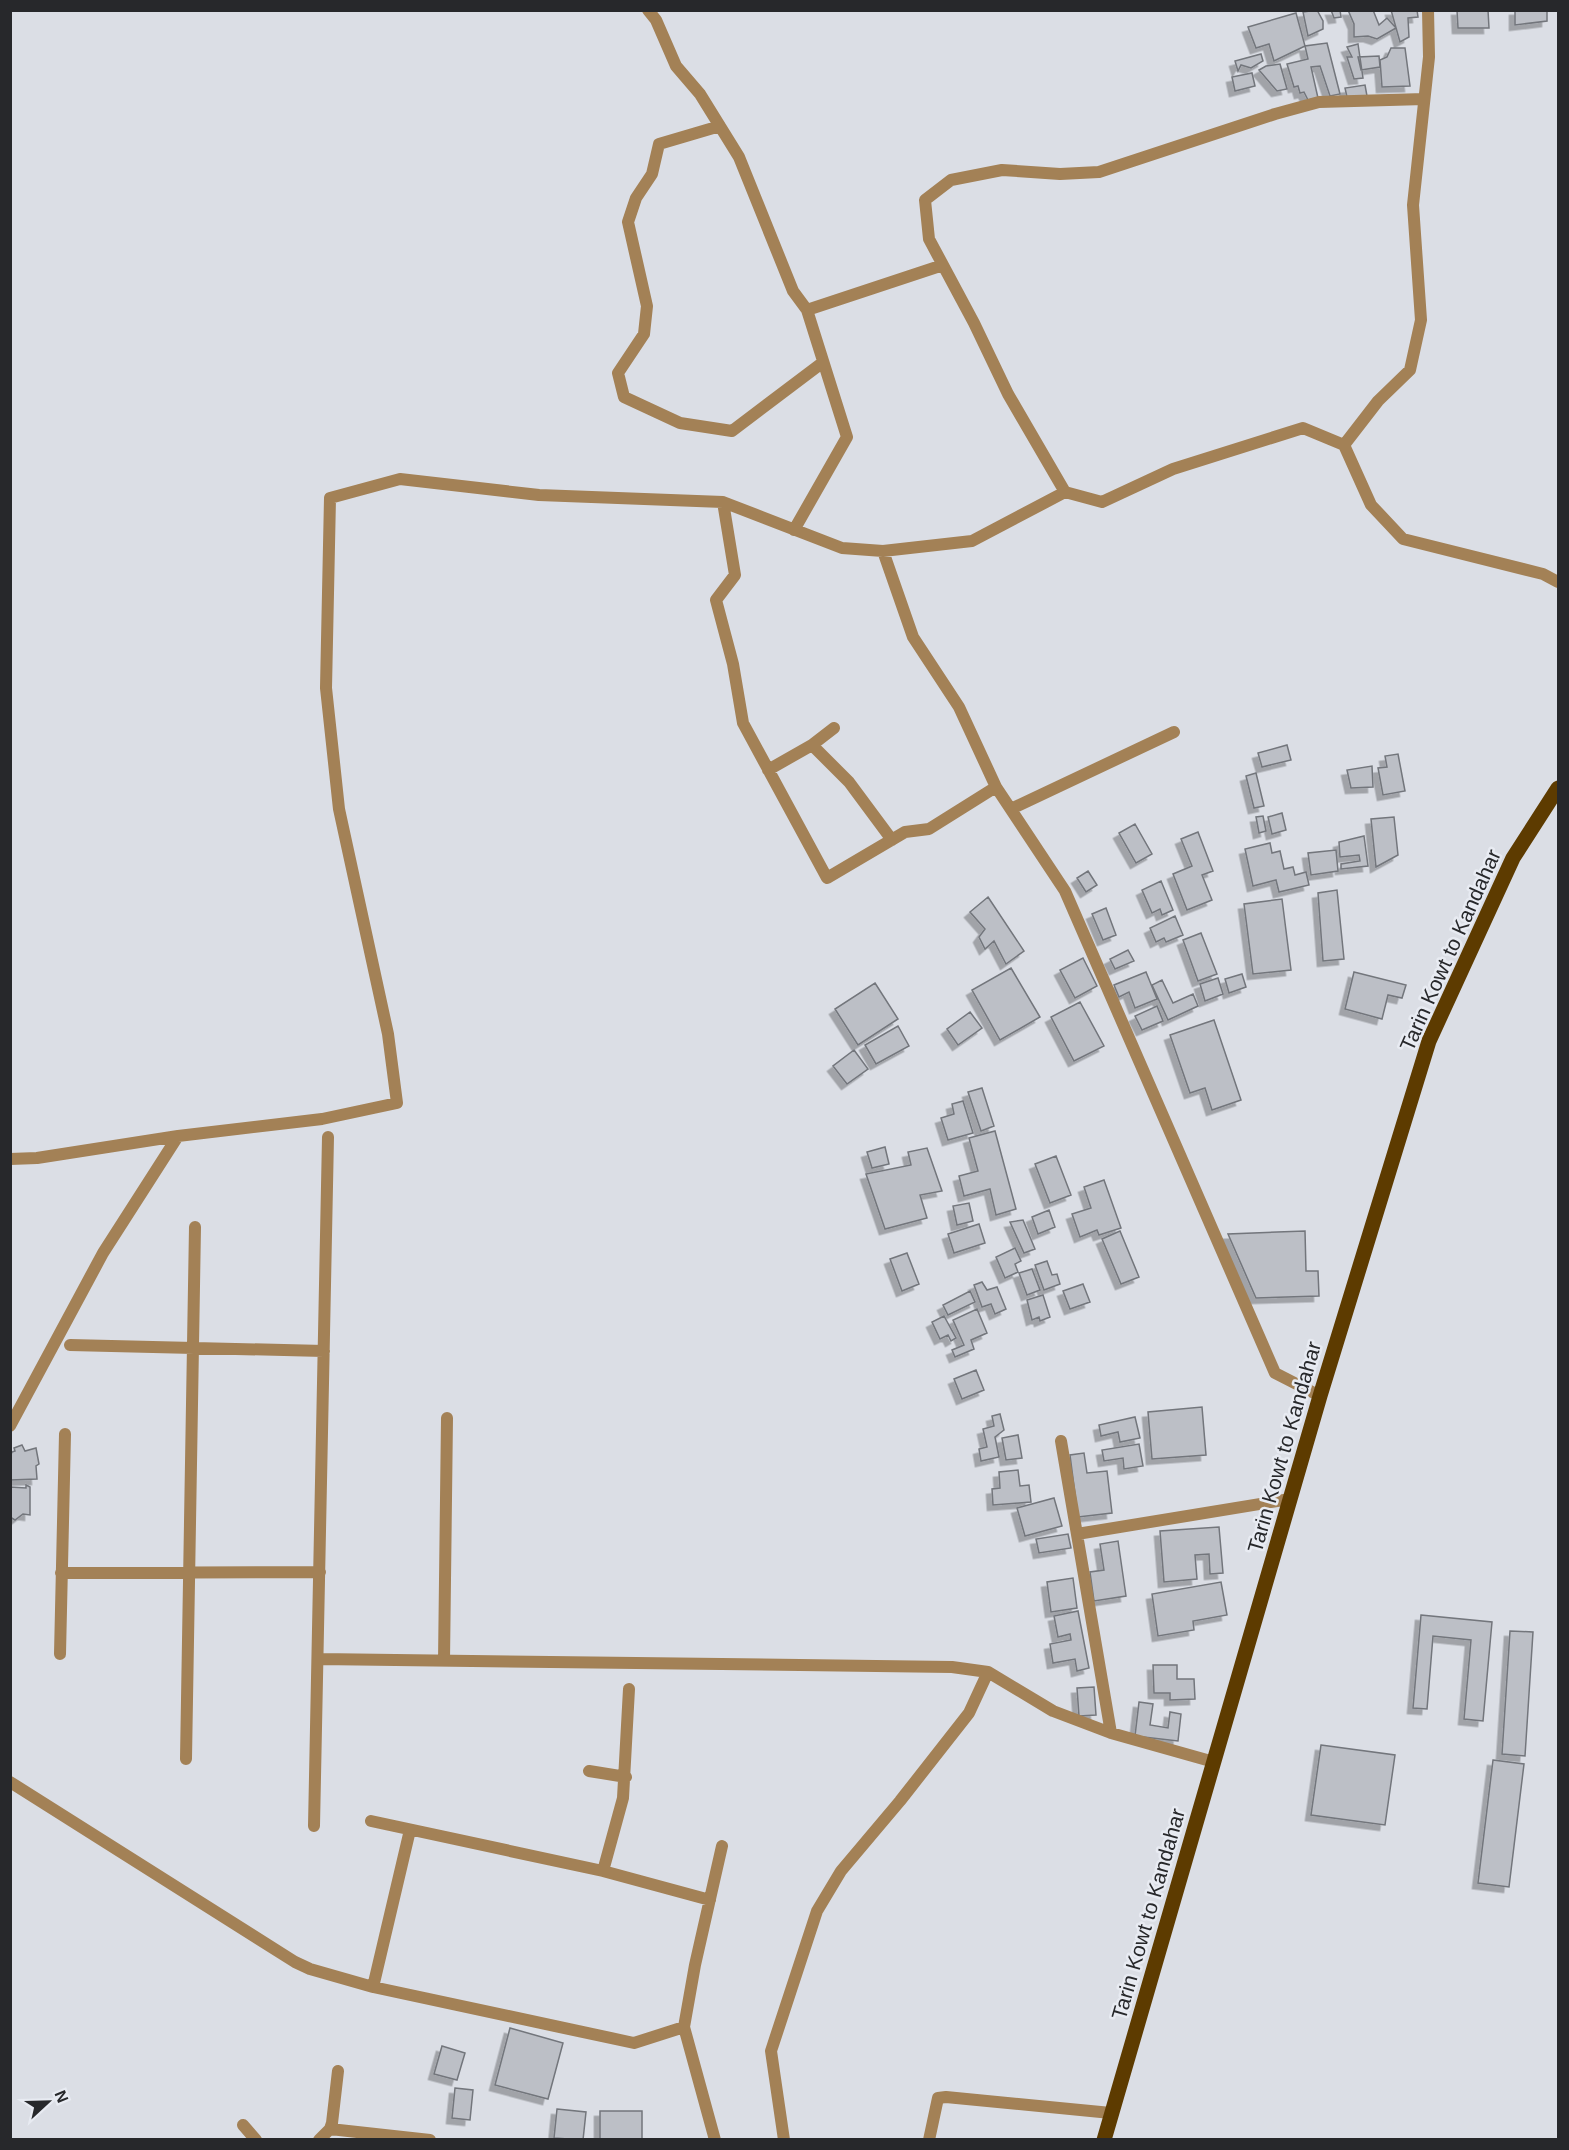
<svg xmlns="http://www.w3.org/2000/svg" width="1569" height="2150" font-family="Helvetica,sans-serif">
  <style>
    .building { fill: #bcbfc6; stroke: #73767c; stroke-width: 1.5; filter: url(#shadow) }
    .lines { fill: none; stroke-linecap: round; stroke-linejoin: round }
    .minor { stroke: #a38156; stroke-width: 12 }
    .primary { stroke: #5d3b00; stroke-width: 15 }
    .labels { text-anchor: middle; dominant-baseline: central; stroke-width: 5; stroke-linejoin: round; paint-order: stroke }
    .street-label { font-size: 21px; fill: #27282b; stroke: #e8ebf2 }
  </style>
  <defs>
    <filter id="shadow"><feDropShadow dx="-5.5" dy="5.5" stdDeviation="0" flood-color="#0004"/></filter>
  </defs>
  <rect width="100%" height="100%" fill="#dbdee5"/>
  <!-- building -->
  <path class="building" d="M1317,10l6,11v8l-15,7 -5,-24z
    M1331,10h9l1,7 -7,1z
    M1348,10h25l6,15 8,-7 9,10 -19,11 -9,-3 -14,1v-13z
    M1391,10h26l1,7 -10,1 1,19 -9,5z
    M1457,10h31l1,18h-31z
    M1515,10h32v11l-32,4z
    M1296,13l9,33 -31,15 -5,-17 -13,4 -8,-21z
    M1327,43l13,51 -10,2 -10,-30 -9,1 7,31 -10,2 -4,-8 -4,1 -2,-7 -4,1 -7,-23 21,-5 -3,-13z
    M1358,44l5,34 -9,1 -7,-22h5l-5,-10z
    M1391,48h14l5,38 -28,1 -2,-27 7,-3z
    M1261,54l2,7 -12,7 -10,-3 -3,6 -3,-10z
    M1379,56l1,11 -19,3 -3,-13z
    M1280,64l7,25 -10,2 -18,-21 7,-4z
    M1252,73l3,13 -20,5 -3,-14z
    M1365,85l2,11 -20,1 -2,-9z
    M1287,745l4,15 -29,7 -4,-14z
    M1398,754l7,37 -22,4 -5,-27 9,-1 -2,-11z
    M1372,766l1,21 -22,1 -4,-18z
    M1256,773l8,33 -10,2 -8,-32z
    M1282,813l4,17 -14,4 -4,-17z
    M1263,816l3,15 -7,2 -3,-16z
    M1394,817l4,38 -22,12 -5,-48z
    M1135,824l17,30 -16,9 -17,-30z
    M1198,832l15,39 -11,4 10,25 -25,10 -14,-36 19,-8 -11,-27z
    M1364,836l4,30 -27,3v-5l19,-3 -1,-6 -19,2 -1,-15z
    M1270,843l2,10 8,-2 4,18 9,-2 2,8 11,-3 3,13 -30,7 -3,-12 -23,6 -8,-37z
    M1336,850l2,21 -27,4 -3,-22z
    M1088,871l9,14 -11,7 -9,-14z
    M1161,881l12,29 -11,5 -2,-6 -8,4 -10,-23z
    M1337,890l7,69 -21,2 -5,-68z
    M988,897l36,54 -18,13 -12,-23 -9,8 -6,-12 6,-8 -15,-17z
    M1282,899l9,71 -38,4 -9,-70z
    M1106,908l10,27 -13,5 -11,-26z
    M1175,916l8,19 -17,7 -2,-4 -8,4 -6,-14z
    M1201,933l16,41 -19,7 -15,-41z
    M1128,950l6,11 -19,8 -5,-10z
    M1083,958l14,28 -22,12 -15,-28z
    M1011,968l29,49 -40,23 -28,-50z
    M1146,972l11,27 -22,9 -6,-16 -10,5 -5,-12z
    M1354,972l52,13 -4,13 -14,-3 -6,24 -37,-10z
    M1242,974l4,13 -17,6 -4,-14z
    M1218,978l5,16 -18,7 -5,-17z
    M1162,980l11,23 20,-9 5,12 -30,14 -16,-35z
    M875,983l23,36 -40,26 -23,-36z
    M1080,1002l24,44 -30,15 -23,-44z
    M1157,1006l6,15 -21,9 -7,-14z
    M970,1012l12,16 -24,17 -11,-16z
    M1214,1020l27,80 -29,10 -7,-22 -15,5 -20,-58z
    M898,1026l11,20 -33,18 -11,-19z
    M854,1050l14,19 -21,15 -14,-18z
    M982,1088l12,38 -13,5 -13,-39z
    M963,1101l10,32 -25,7 -7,-22 13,-4 -2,-10z
    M995,1131l21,78 -20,6 -6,-26 -26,7 -5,-20 19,-5 -9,-33z
    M885,1147l4,17 -17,4 -5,-16z
    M927,1148l15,43 -22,4 7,23 -42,11 -19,-55 45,-9 -3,-13z
    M1056,1156l15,39 -21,8 -15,-39z
    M1104,1180l17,48 -22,7 -2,-5 -17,7 -8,-23 19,-6 -7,-21z
    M969,1203l4,18 -16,4 -4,-19z
    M1049,1210l6,17 -17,7 -6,-17z
    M1023,1220l12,29 -11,4 -14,-31z
    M979,1224l6,19 -31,10 -6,-19z
    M1120,1231l19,46 -18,7 -19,-45z
    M1305,1231l1,40h12l1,25 -63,2 -28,-64z
    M1015,1248l6,13 -6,3 3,8 -13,6 -9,-21z
    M907,1253l12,31 -17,7 -12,-32z
    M1047,1261l5,14 5,-1 3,10 -16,6 -9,-25z
    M1032,1269l8,21 -13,5 -8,-22z
    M982,1282l5,8 10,-3 9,22 -11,5 -4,-10 -9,3 -8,-22z
    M1083,1284l7,18 -20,7 -7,-18z
    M970,1291l5,11 -27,13 -5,-10z
    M1043,1295l7,22 -10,4 -1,-4 -7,3 -5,-20z
    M977,1309l10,24 -16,7 3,9 -19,8 -3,-7 12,-5 -11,-25z
    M944,1316l12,22 -5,3 -3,-6 -8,4 -8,-17z
    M976,1370l8,20 -22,9 -8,-20z
    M1202,1407l4,48 -54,4 -4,-47z
    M1000,1414l4,16 -9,7 4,20 -18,4 -2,-12 8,-2 -4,-18 11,-3 -2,-10z
    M1135,1417l5,21 -20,4 -2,-10 -17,4 -2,-11z
    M1018,1435l4,23 -16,2 -4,-22z
    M1139,1444l4,22 -19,3 -1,-11 -19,3 -2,-11z
    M22,1445l3,6 11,-3 3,16 -3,2 1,13 -27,1v-23l2,-5 3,-1 -1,-3z
    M1084,1453l3,20 20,-2 5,42 -34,4 -8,-62z
    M1018,1470l2,16 9,-1 2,17 -38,3 -1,-16 8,-1 -1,-16z
    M26,1485l4,2v28l-7,-1 -8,6 -5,-3v-30l16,1z
    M1054,1498l8,28 -37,10 -8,-28z
    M1219,1527l4,46 -13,1 -1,-20 -14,1 2,24 -33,3 -4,-51z
    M1068,1534l3,14 -32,5 -3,-14z
    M1118,1541l8,55 -32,5 -4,-29 14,-2 -4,-26z
    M1073,1578l4,30 -26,4 -4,-30z
    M1221,1582l6,33 -34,6 1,9 -36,6 -6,-42z
    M1078,1611l11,57 -12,3 -2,-12 -22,4 -3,-19 21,-4 -1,-6 -12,3 -4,-21z
    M1421,1615l71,7 -9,99 -19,-2 7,-79 -38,-4 -6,73 -14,-1z
    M1510,1631l23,1 -8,124 -23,-2z
    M1153,1665h24v14h17l1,20 -25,1v-7h-16z
    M1094,1687l2,28 -17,1 -2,-28z
    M1139,1702l14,2 -3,21 18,3 2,-16 11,2 -3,27 -43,-5z
    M1321,1745l74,10 -10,70 -74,-10z
    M1493,1760l31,4 -15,123 -31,-4z
    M510,2028l53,15 -15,56 -53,-14z
    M442,2046l23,7 -8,27 -23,-6z
    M455,2088l18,2 -3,30 -18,-2z
    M557,2109l29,3 -3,28 -29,-2z
    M600,2111h42v29h-42z"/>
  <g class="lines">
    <!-- minor -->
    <path class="minor" d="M648,10l8,10 20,46 24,28 39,63 54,134 14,19 40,127 -53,93
      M720,126l-61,18 -7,30 -16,24 -8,24 19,84 -3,28 -26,39 6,24 56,26 52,8 90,-68
      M807,310l136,-45
      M1344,445l34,-44 32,-31 11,-50 -8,-115 16,-148 -1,-47
      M1065,492l-57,-98 -34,-71 -45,-84 -4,-39 26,-20 51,-10 58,4 39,-2 176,-58 44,-12 105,-3
      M723,502l12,73 -19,25 17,64 10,59 84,155 78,-46 24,-3 67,-42
      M883,551l30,86 46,70 37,80 69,104 210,482 45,23
      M812,745l37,37 43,58
      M768,770l44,-25 22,-17
      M1011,809l163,-77
      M10,1159l27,-1 141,-22 144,-17 75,-16 -9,-69 -49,-225 -13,-121 4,-190 70,-19 139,16 184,7 119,46 41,3 89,-10 93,-49 37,10 71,-33 130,-41 41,17 27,60 32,34 140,35 15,8
      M70,1345l254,6
      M10,1426l93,-173 75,-117
      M1061,1441l50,292
      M1077,1534l213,-35
      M61,1573l259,-1
      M60,1654l5,-220
      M319,1659l633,8 36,5 65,39 58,22 103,29
      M444,1661l3,-243
      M186,1759l9,-532
      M589,1771l37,6
      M10,1782l285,180 15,7 63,18 261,56 50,-16
      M371,1821l232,50 107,29
      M314,1826l14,-689
      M603,1871l20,-73 6,-109
      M373,1987l37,-157
      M243,2125l13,15
      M330,2129l100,11
      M319,2140l11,-11 2,-6 6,-52
      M715,2140l-31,-113 11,-62 27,-119
      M784,2140l-13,-89 46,-140 24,-40 59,-70 69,-88 19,-41
      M929,2140l9,-42 8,-1 165,16"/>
    <!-- primary -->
    <path class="primary" d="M1104,2140l216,-744 109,-355 84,-183 45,-70"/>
  </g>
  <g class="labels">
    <!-- street labels -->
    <g class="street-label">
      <text transform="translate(1450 950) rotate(-66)">Tarin Kowt to Kandahar</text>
      <text transform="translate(1284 1447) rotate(-74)">Tarin Kowt to Kandahar</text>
      <text transform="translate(1148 1914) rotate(-74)">Tarin Kowt to Kandahar</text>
    </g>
  </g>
  <!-- border -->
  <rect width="1569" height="2150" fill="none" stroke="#27282b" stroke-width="24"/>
  <!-- north arrow -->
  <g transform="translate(48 2102) rotate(68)" stroke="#e8ebf2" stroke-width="4.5" paint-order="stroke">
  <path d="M0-4.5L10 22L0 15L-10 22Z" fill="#27282b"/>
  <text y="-9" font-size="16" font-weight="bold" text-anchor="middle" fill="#27282b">N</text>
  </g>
</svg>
